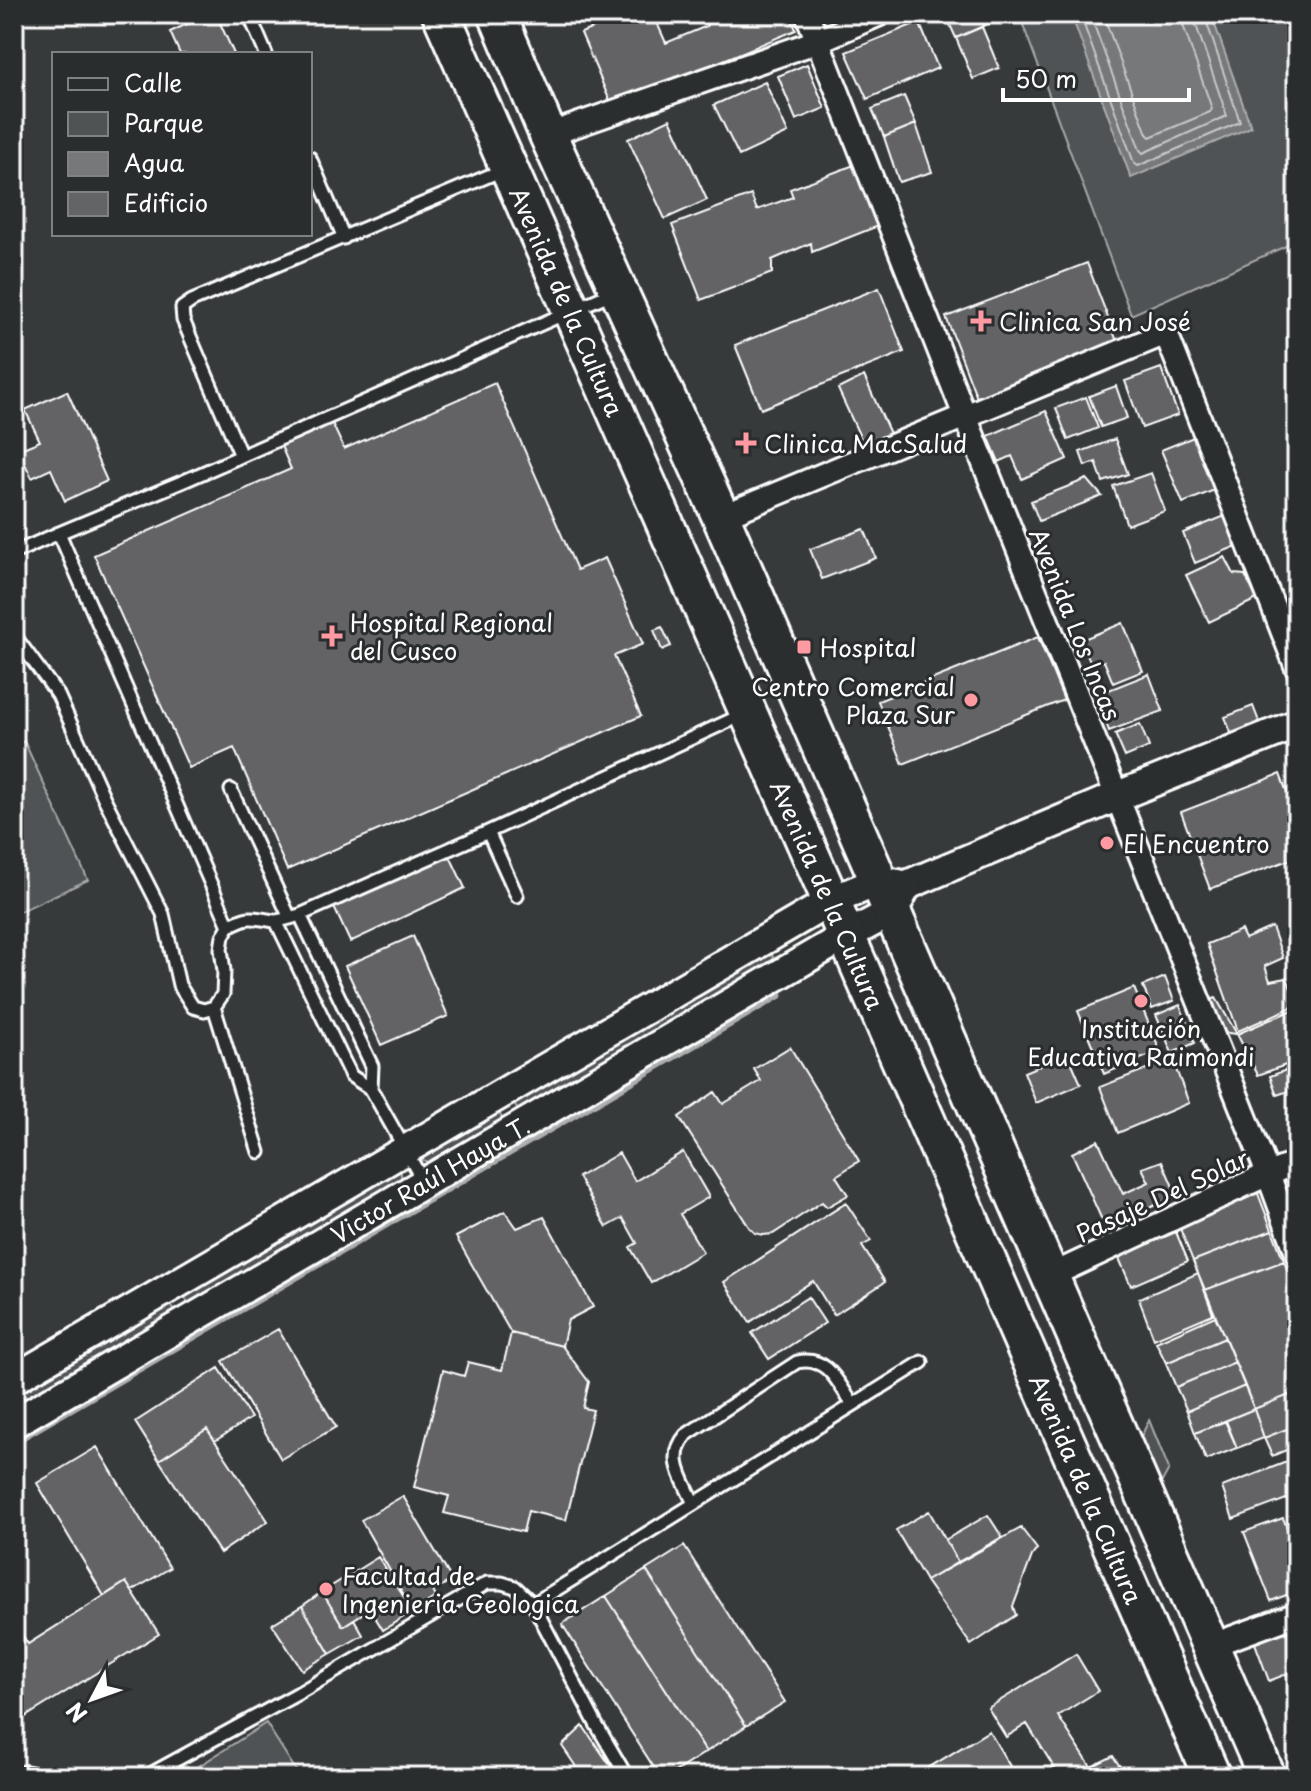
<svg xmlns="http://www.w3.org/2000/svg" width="1311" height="1791" font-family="'Playpen Sans',sans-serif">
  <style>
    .green { fill: #505354; stroke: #a8a9aa; stroke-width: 2 }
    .water { fill: #767879; stroke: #adaeaf; stroke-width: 2 }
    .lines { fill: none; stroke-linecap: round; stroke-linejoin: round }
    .shore { stroke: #c8c9c9; stroke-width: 2 }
    .stream { stroke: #adaeaf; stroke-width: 7 }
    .building { fill: #636465; stroke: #fff; stroke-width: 2 }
    .service-casing { stroke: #fff; stroke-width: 17 }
    .minor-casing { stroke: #fff; stroke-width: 28 }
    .tertiary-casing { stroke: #fff; stroke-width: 34 }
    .trunk-casing { stroke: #fff; stroke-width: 42 }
    .service { stroke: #2a2d2e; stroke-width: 11 }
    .minor { stroke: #2a2d2e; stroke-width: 22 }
    .tertiary { stroke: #2a2d2e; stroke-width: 28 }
    .trunk { stroke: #2a2d2e; stroke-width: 36 }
    .poi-dot { fill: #ff9aa2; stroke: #2a2d2e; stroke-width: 3 }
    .labels { text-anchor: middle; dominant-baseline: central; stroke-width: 6; stroke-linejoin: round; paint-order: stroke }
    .street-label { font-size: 24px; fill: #fff; stroke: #2a2d2e }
    .poi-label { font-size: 24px; fill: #fff; stroke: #2a2d2e; text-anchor: start }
  </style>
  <rect width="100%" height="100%" fill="#373a3b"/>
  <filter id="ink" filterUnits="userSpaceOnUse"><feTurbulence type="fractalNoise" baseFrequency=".0125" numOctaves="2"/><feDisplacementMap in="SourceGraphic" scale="16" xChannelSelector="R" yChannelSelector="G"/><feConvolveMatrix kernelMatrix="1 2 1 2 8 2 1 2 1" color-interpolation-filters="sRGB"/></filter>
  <g filter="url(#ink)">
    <!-- green -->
    <path class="green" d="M1019,14h278v227l-166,74z
      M24,741l64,139 -74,34v-168z
      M768,948l8,14 -256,152 -10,-17z
      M495,1106l10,17 -69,41 -14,-4 3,-15z
      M392,1166l9,7v9l-210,125 -10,-15z
      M168,1300l8,13 -162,96v-18z
      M1149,1420l20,49 -11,20 -20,-46z
      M266,1723l33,52 -2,2h-115z"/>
    <!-- water -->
    <path class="water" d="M1071,14h140l40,113 -120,51z"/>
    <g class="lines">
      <!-- shore -->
      <path class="shore" d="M1080,14l54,149 4,3 102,-44 -36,-108
        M1090,14l50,136 3,3 84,-37 -32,-94 -1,-8
        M1103,14l44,120 3,3 60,-25 2,-3 -29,-84 -1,-11"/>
      <!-- stream -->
      <path class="stream" d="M14,1442l766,-447"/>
    </g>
    <!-- building -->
    <path class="building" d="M208,14h8l18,40h-54l-10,-22z
      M627,14h26l13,29 41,-17 -5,-12h88l6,16 -184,76 -31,-73z
      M945,14h50l2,6 -41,18z
      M919,22l19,46 -71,31 -21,-47z
      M982,27l17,41 -26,11 -17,-41z
      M807,64l18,44 -29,12 -18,-44z
      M765,82l23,51 -49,23 -25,-51z
      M904,96l12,28 -32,13 -12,-28z
      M670,119l37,81 -42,19 -37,-80z
      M916,124l16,48 -33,10 -15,-45z
      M854,165l24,61 -66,26 -1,-9 -39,17v13l-71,27 -29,-75 79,-30 6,15 36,-13 -3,-8z
      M1087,263l31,81 -141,54 -31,-81z
      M879,288l25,64 -143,57 -26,-64z
      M1161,368l17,47 -36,13 -17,-47z
      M864,376l28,62 -26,12 -28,-61z
      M495,383l82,187 28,-12 38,86 -29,12 27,60 -354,154 -53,-122 -45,20 -95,-213 197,-86 -10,-23 51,-23 12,26z
      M1116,386l11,32 -26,9 -12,-31z
      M67,391l40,90 -42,20 -14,-32 -19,9 -14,-28 22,-9 -15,-31z
      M1086,397l12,31 -30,12 -12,-32z
      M1046,411l21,48 -45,20 -10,-23 -13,6 -11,-26z
      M1201,434l21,53 -39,16 -22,-53z
      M1115,439l13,35 -25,8 -7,-20 -11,4 -5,-14z
      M1151,473l14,38 -38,14 -14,-39z
      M1087,479l15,17 -63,25 -8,-20z
      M1225,516l12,30 -42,17 -12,-30z
      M864,529l12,29 -54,21 -12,-30z
      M1225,557l9,17 11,1 12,24 -48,23 -23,-47z
      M1123,623l20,48 -30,12 -9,-22 -12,5 -11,-26z
      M662,627l9,19 -9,4 -8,-20z
      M1038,637l26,63 -161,64 -25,-63z
      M1149,674l14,37 -54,20 -13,-36z
      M1253,706l10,26 -28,11 -10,-26z
      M1140,724l9,23 -24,10 -10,-23z
      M1280,774l17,45v38l-87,32 -29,-77z
      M448,852l17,36 -115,54 -17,-37z
      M1272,927l11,31 -18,8 5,15 17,-3 10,27 -59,26 -31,-87 34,-14 4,9z
      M413,936l35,80 -67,29 -36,-79z
      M1165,977l9,24 -22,8 -9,-23z
      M1134,988l26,63 -56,23 -26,-63z
      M1216,998l21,36 -18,-2 -11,-31z
      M1180,1005l15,38 -23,10 -16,-38z
      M1297,1008v53l-39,14 -21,-41z
      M790,1047l69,114 -23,15 12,19 -21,12 -5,-5 -49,32 -10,1 -8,-2 -6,-6 -70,-110 36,-25 8,12 38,-23 -7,-12z
      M1068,1054l13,30 -45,19 -12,-31z
      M1172,1059l17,44 -71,30 -18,-46z
      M1297,1066v22l-20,7 -7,-19z
      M1098,1140l25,54 26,-12 -7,-14 20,-7 15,35 -72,31 -33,-74z
      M683,1152l26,45 -29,17 23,38 -52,31 -21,-36 7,-4 -14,-25 -16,9 -29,-50 41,-24 16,28z
      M1257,1191l15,39 -79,31 -14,-35z
      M846,1203l25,38 -9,5 23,36 -51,33 -21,-34 -63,41 -26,-40z
      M505,1211l12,17 27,-11 49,90 -25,13 -6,26 -51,-13 -55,-96z
      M1272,1230l12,31 -79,29 -12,-29z
      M1176,1232l12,29 -57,25 -13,-30z
      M1284,1261l13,35v96l-43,17 -49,-119z
      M1198,1273l15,41 -59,25 -15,-40z
      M808,1297l17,26 -56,36 -17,-26z
      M1215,1316l10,22 -59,25 -10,-21z
      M278,1329l58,98 -55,32 -58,-98z
      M511,1333l51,13 27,36 -6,26 10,2 -27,110 -38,-9 -5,21 -79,-19 5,-17 -35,-9 29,-117 21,6 4,-14 34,8z
      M1225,1338l10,24 -59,25 -10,-24z
      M1235,1362l10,24 -58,25 -11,-24z
      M219,1368l32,50 -36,23 -8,-12 -48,31 -24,-38z
      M1245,1386l9,23 -59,24 -8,-22z
      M1297,1392v33l-33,13 -10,-29z
      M1254,1409l10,29 -27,10 -12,-27z
      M1226,1421l11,27 -31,12 -11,-27z
      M1297,1425v28l-3,1 -3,-6 -19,8 -8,-18z
      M207,1429l61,92 -48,32 -61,-93z
      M97,1447l73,121 -38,23 -6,-9 -22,14 -67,-113z
      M1297,1458v37l-64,24 -11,-32z
      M403,1496l49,84 -19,11 3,6 -23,14 -52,-91z
      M929,1511l29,51 -32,19 -30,-51z
      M988,1515l14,22 -44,25 -13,-22z
      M1283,1518l14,35v38l-26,10 -27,-69z
      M1021,1528l16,21 -5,7 -19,51 3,8 -45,30 -45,-64z
      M684,1546l101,156 -39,24 -100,-156z
      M378,1557l35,54 -30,19 -13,-21 -27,17 -21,-34z
      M646,1570l100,156 -40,26 -100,-156z
      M126,1582l33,52 -145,90v-102l14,22z
      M322,1592l21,34 11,-7 9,16 -33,19 -28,-48z
      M606,1596l100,156 -39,25h-7l-98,-153z
      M302,1606l28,48 -28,16 -30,-46z
      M1297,1627v43l-28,11 -14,-38z
      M1076,1654l22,37 -40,25 33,51 22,-11 14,21h-67l-33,-53 -21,13 -18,-29z
      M583,1726l31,45 -10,6h-21l-21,-31z
      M989,1731l22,37 -15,9h-74l-2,-4z"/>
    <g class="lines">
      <!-- service casing -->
      <g class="service-casing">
        <path id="service" d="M249,14l17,40
          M310,158l34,80
          M614,292l-430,189 -125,52 170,393c22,-12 22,-8 45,-5 8,0 18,-4 26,-6l188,-83 256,-118
          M241,456l-58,-136 -1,-12 10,-7 313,-132
          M14,553l45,-20
          M14,635l44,60 46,103 59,116 16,71 14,22 11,3 10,-3 9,-13 1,-23 -3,-22 2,-13 6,-10
          M231,790l59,128
          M488,832l29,64
          M276,921l75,155 20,13 1,-23 -72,-151
          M214,1007l45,145
          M371,1089l53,94
          M694,1504c-10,-24 -28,-46 -8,-69l111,-73c31,-7 41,21 56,43
          M533,1604l389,-242
          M14,1773l13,-1 25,5
          M145,1777l152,-83 190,-111h15l13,4 18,17 63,120 31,53"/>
      </g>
      <!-- minor casing -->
      <g class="minor-casing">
        <path id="minor" d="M807,14l158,402 303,758 29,79
          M548,135l270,-94 62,-27
          M721,517l445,-184 131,335
          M1050,1276l218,-102 29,-11
          M1210,1646l87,-32"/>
      </g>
      <!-- tertiary casing -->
      <g class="tertiary-casing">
        <g id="tertiary">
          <path d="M907,885l211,-89 179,-72"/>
          <path d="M14,1379l817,-478 48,-20 20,3"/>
          <path id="s1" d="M14,1423l814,-477 65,-35 14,-26"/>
        </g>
      </g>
      <!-- trunk casing -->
      <g class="trunk-casing">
        <g id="trunk">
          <path id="s2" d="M441,14l390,887 381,876"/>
          <path d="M497,14l51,121 173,382 546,1260"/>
        </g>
      </g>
      <!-- service -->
      <use href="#service" class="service"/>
      <!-- minor -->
      <use href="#minor" class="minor"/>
      <!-- tertiary -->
      <use href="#tertiary" class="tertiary"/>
      <!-- trunk -->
      <use href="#trunk" class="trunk"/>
    </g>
  </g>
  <!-- markers -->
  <g class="poi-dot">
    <path d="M977 309h8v8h8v8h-8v8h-8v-8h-8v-8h8z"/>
    <path d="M742 431h8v8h8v8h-8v8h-8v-8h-8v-8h8z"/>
    <path d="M328 624h8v8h8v8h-8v8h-8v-8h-8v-8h8z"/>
    <rect x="796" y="639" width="16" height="16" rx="4"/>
    <circle cx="971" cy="700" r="8"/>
    <circle cx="1107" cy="843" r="8"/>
    <circle cx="1141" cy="1001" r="8"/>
    <circle cx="326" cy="1589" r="8"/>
  </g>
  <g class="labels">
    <!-- street labels -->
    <g class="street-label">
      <text stroke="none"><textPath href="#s2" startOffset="314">Avenida de la Cultura</textPath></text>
      <text transform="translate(1076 624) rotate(68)">Avenida Los Incas</text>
      <text stroke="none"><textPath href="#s2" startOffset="962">Avenida de la Cultura</textPath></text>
      <text stroke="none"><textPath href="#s1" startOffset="482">Victor Raúl Haya T.</textPath></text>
      <text transform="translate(1162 1195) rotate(-25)">Pasaje Del Solar</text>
      <text stroke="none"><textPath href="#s2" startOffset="1610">Avenida de la Cultura</textPath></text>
    </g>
    <!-- poi labels -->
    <g class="poi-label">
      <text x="999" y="321">Clinica San José</text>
      <text x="764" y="443">Clinica MacSalud</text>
      <text x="350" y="622">Hospital Regional<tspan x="350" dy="28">del Cusco</tspan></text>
      <text x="820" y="647">Hospital</text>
      <text x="955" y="686" text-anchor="end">Centro Comercial<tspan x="955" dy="28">Plaza Sur</tspan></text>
      <text x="1123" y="843">El Encuentro</text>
      <text x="1141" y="1028" text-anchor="middle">Institución<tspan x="1141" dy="28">Educativa Raimondi</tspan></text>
      <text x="342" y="1575">Facultad de<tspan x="342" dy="28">Ingenieria Geologica</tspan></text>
    </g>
  </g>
  <!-- margin -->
  <rect width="1311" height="1791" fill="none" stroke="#2a2d2e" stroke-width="48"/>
  <rect x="24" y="24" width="1263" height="1743" fill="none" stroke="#fff" stroke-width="3" filter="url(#ink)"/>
  <!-- legend -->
  <rect x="52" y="52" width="260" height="184" fill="#2a2d2e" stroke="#7f8182" stroke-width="2"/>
  <rect x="68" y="78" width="40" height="12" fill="#2a2d2e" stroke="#7f8182" stroke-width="2"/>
  <text x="124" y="92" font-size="24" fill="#ffffff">Calle</text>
  <rect x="68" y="112" width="40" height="24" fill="#505354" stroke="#7f8182" stroke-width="2"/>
  <text x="124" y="132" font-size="24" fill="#ffffff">Parque</text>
  <rect x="68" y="152" width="40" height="24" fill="#767879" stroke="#7f8182" stroke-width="2"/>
  <text x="124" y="172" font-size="24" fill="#ffffff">Agua</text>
  <rect x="68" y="192" width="40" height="24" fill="#636465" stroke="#7f8182" stroke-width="2"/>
  <text x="124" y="212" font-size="24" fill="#ffffff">Edificio</text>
  <!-- north arrow -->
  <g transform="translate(92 1699) rotate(229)" stroke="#2a2d2e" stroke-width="6" paint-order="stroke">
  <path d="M0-6L14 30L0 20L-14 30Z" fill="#ffffff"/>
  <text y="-12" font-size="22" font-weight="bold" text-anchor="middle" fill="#ffffff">N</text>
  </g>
  <!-- scale -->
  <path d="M1003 88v12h186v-12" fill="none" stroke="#ffffff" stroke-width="4"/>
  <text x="1015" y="88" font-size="24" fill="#ffffff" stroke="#2a2d2e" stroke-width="6" paint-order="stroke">50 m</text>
</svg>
